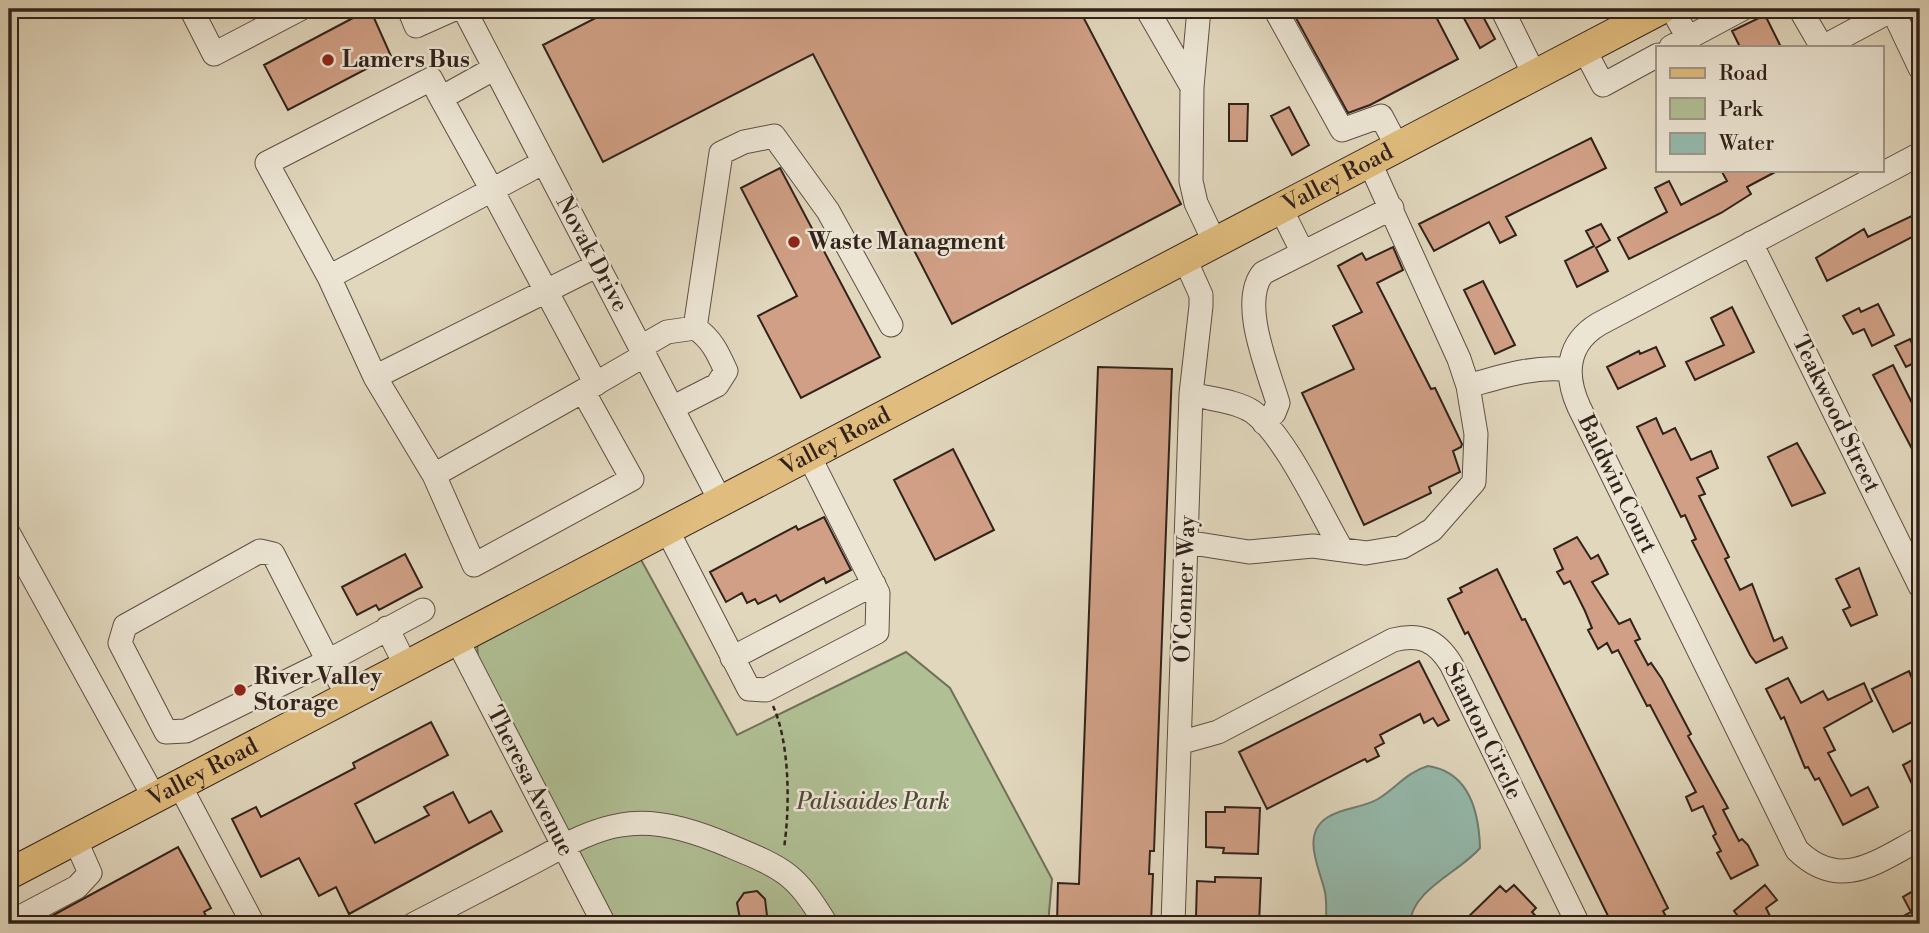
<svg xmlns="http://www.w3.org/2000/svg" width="1929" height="933" font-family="'Libre Bodoni',serif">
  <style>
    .green { fill: #b0bf94; stroke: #707058; stroke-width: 2 }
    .water { fill: #95baad; stroke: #6d7d73; stroke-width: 2 }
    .building { fill: #d09f85; stroke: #31221b; stroke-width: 2 }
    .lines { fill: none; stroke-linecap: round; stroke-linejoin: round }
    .minor-casing { stroke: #5d4f44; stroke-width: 25 }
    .major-casing { stroke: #31221b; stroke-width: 32 }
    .path { stroke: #31221b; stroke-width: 2.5; stroke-dasharray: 5 3.5; stroke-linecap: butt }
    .minor { stroke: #ece5d4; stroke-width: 23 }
    .major { stroke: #e0bc7e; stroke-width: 30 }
    .poi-dot { fill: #8f2418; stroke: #ece5d4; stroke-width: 2.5 }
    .labels { text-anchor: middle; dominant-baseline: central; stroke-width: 5; stroke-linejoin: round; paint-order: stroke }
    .poi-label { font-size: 23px; font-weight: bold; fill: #31221b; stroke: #ece5d4; text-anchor: start }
    .street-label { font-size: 23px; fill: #31221b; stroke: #ece5d4 }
    .park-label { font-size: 23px; font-style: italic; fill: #514939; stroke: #ece5d4 }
  </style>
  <rect width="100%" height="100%" fill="#e1d7bd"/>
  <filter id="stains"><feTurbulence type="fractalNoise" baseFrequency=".00286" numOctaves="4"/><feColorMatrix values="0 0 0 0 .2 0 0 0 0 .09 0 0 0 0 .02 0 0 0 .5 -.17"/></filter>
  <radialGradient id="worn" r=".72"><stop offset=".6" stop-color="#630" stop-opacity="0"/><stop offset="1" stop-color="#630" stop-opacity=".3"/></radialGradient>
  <!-- green -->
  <path class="green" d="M639,556l98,179 169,-83 44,36 102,191 -4,45h-432l-138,-264 -1,-18z"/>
  <!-- water -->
  <path class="water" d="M1428,766c41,6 51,46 52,82 -20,24 -69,42 -70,76h-84c0,-10 1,-22 -1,-32 -5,-23 -25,-58 3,-75 16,-10 35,-9 50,-18 18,-11 29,-27 50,-33z"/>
  <!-- building -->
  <path class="building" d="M370,9l21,47 -103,54 -24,-45z
    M613,9h466l102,195 -229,120 -139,-270 -210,108 -60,-117z
    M1291,9h141l26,50 -88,46 -22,8z
    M1459,9h20l16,30 -15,9z
    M1765,15l16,32h-41l-8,-16z
    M1229,104h19l-1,37h-18z
    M1289,107l20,38 -17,10 -21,-39z
    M1591,138l15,30 -100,49 10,18 -16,8 -11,-21 -55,29 -15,-27z
    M780,168l100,189 -79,41 -43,-82 39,-20 -56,-108z
    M1721,170h58l-32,17 4,7 -30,19 -92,46 -11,-21 49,-26 -12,-24 14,-7 12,24 46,-24z
    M1920,212v21l-93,48 -11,-23 48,-29 4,8z
    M1601,224l9,16 -14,8 12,23 -31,16 -12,-26 29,-15 -8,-15z
    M1393,247l10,23 -26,13 54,106 4,-1 27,56 -1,3 -8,4 7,21 -31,15 2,6 -67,32 -62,-132 52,-24 -21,-43 29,-14 -24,-46 24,-13 4,7z
    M1483,281l32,64 -20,9 -31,-64z
    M1878,304l16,31 -22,11 -8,-17 -11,5 -10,-18 16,-8 2,4z
    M1732,307l22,45 -59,28 -9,-18 38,-17 -13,-27z
    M1910,339l10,21 -14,7 -11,-21z
    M1656,347l9,19 -47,23 -11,-22 32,-16 1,3z
    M1893,365l27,54v45l-47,-89z
    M1098,367l74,2 -18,482h-4l-1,23h4l-2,50 -94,-1 1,-40 21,1z
    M1656,418l7,16 12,-6 16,32 20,-9 7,17 -21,10 8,16 -6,2 30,61 -4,2 15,31 12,-6 22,57 8,-4 5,11 -31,15 -6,-8 -58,-114 4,-2 -11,-24 -4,2 -44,-90z
    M1797,443l28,50 -33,13 -24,-49z
    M953,449l41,81 -59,30 -41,-80z
    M824,517l27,53 -25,13 -2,-5 -44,24 -4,-7 -18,9 -3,-5 -8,4 -5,-10 -16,9 -16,-30 86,-46 2,4z
    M1577,537l14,22 7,-4 10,19 -16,8 27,42 11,-5 10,20 -5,2 13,24 3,-2 11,16 29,55 -3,2 40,72 -5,2 16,31 3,-2 6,6 10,20 -27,14 -14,-26 4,-2 -8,-15 3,-2 -13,-28 -11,5 -6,-14 10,-5 -46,-87 -3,1 -29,-56 -6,3 -5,-10 -9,6 -10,-19 4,-2 -7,-17 -15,-30 -6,3 -7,-12 6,-3 -9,-20z
    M405,554l17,33 -43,23 -3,-5 -19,10 -15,-28z
    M1859,568l18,47 -26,11 -8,-16 7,-3 -14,-28z
    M1497,569l25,51 3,-1 143,289 -5,3 7,13h-58l-144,-292 -3,2 -17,-35 14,-7 -2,-4z
    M1419,661l30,59 -11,6 -5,-8 -9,5 -4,-9 -40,21 4,8 -9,5 4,8 -12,6 -2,-3 -98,50 -28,-57z
    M1909,671l11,27v20l-27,14 -21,-43z
    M1788,678l13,25 22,-12 5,9 36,-17 8,18 -48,27 11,22 -7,3 23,43 17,-9 10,20 -35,18 -24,-47 -4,2 -7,-13 -3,1 -21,-51 -3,2 -15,-30z
    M431,722l17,33 -93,49 20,39 54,-28 -5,-8 29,-15 16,31 22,-12 11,20 -153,83 -13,-27 -17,9 -20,-38 -38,19 -29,-58 24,-12 5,10 94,-49 -2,-5z
    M1920,756v45l-17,-36z
    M1225,807l35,1 -2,46 -35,-1 1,-5 -18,-1v-35h19z
    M178,847l33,61 -7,4 6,12h-173z
    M1215,877l46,1 -2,46h-45v-6l-18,-1 1,-36 18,1z
    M1514,885l22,23 -4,4 11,12h-82l39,-38 6,6z
    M1765,885l12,15 -11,8 8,16h-30l-10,-13z
    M1920,887v37h-31l22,-12 -8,-15z
    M757,891l8,8 3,25h-27l-4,-21 7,-10z"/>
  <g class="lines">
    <!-- minor casing -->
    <g class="minor-casing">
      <path id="minor" d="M191,9l23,45 86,-45
        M409,9l7,17 38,-17
        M464,9l256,491
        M1147,9l45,78
        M1199,9l-7,78 -1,94 5,22 18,38
        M1275,9l67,121 39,-14 16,30
        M1502,9l32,65
        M1672,9l16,29
        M1800,9l22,38
        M1892,9l28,59
        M1671,47l71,-38
        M1823,47l69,-37
        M1584,49l19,36 55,-30
        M495,68l-54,30 -10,-19 -164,84 62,114 46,100 59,98 40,90 158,-86 -49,-88 62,-36
        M1920,154l-321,170c-32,19 -35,50 -20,83l218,443c43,42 79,12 123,-11
        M544,162l-52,28 104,194
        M1280,207l23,46
        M1751,243l169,343
        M329,277l163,-87 -51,-92
        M695,328l26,-175 23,-11 30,-6 54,75 63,114
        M641,347l26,-15 28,-4c16,10 23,25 31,43l-9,14 -45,23
        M375,377l223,-112
        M1468,386c32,-9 67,-21 101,-16
        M1191,394c19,5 46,7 62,18 32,23 67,100 88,136
        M1264,423l10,-10 4,-10c-10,-34 -39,-101 -15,-130l129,-65
        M434,475l149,-84
        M666,528l83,161 17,1 111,-58 1,-39 -70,-139
        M9,534l145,263
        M1186,542l63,10 64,-6 53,7 36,-6 30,-17 42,-48 2,-48 -8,-48 -9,-27 -90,-198
        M387,628l18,36
        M456,638l148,286
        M732,658l142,-74
        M347,694l-19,-33 -142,70 -20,1 -46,-89 5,-17 135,-75 13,3 55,107 95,-51
        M1179,743l39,-11 175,-92c27,-7 43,0 58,24l127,260
        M179,784l74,140
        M9,923l68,-36 13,-14 -15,-34
        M414,924c38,-20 76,-39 114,-59 29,-15 60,-35 93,-40 35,-7 77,7 109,21 55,23 65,27 96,78
        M1173,924l18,-530 10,-88v-11l-17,-38"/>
    </g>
    <!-- major casing -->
    <g class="major-casing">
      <g id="major">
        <path id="s1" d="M9,874l1652,-865"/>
      </g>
    </g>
    <!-- path -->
    <path class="path" d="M773,706c17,37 17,102 11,142"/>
    <!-- minor -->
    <use href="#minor" class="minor"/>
    <!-- major -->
    <use href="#major" class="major"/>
  </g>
  <!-- markers -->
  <g class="poi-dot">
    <circle cx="328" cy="60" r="7"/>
    <circle cx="794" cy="242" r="7"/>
    <circle cx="240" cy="690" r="7"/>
  </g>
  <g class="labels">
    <!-- poi labels -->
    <g class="poi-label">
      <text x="342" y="60">Lamers Bus</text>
      <text x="808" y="242">Waste Managment</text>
      <text x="254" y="677">River Valley<tspan x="254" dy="26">Storage</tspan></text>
    </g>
    <!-- street labels -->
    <g class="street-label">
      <text stroke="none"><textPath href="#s1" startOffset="1500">Valley Road</textPath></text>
      <text transform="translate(592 254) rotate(62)">Novak Drive</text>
      <text transform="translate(1836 414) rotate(64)">Teakwood Street</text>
      <text stroke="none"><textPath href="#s1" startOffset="933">Valley Road</textPath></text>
      <text transform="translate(1617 484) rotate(64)">Baldwin Court</text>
      <text transform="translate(1185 589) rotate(-88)">O'Conner Way</text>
      <text transform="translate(1483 731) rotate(64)">Stanton Circle</text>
      <text stroke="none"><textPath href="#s1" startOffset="219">Valley Road</textPath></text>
      <text transform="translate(530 781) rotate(63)">Theresa Avenue</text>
    </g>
    <!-- park labels -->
    <g class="park-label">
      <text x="873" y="802">Palisaides Park</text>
    </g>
  </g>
  <!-- margin -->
  <rect width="1929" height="933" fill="none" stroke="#e1d7bd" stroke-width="35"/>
  <rect x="10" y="10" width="1908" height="912" fill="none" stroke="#31221b" stroke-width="3.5"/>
  <rect x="18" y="18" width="1894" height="898" fill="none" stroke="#31221b" stroke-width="2"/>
  <!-- legend -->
  <rect x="1656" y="46" width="228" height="126" fill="#ece5d4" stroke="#a1978a" stroke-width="2"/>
  <rect x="1670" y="68" width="35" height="10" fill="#e0bc7e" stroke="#a1978a" stroke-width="2"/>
  <text x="1719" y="80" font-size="21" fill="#31221b">Road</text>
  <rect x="1670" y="98" width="35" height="21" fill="#b0bf94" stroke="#a1978a" stroke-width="2"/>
  <text x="1719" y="116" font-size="21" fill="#31221b">Park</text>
  <rect x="1670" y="133" width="35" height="21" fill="#95baad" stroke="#a1978a" stroke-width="2"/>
  <text x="1719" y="150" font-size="21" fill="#31221b">Water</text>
  <rect width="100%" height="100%" filter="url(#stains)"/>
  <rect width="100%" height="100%" fill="url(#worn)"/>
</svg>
